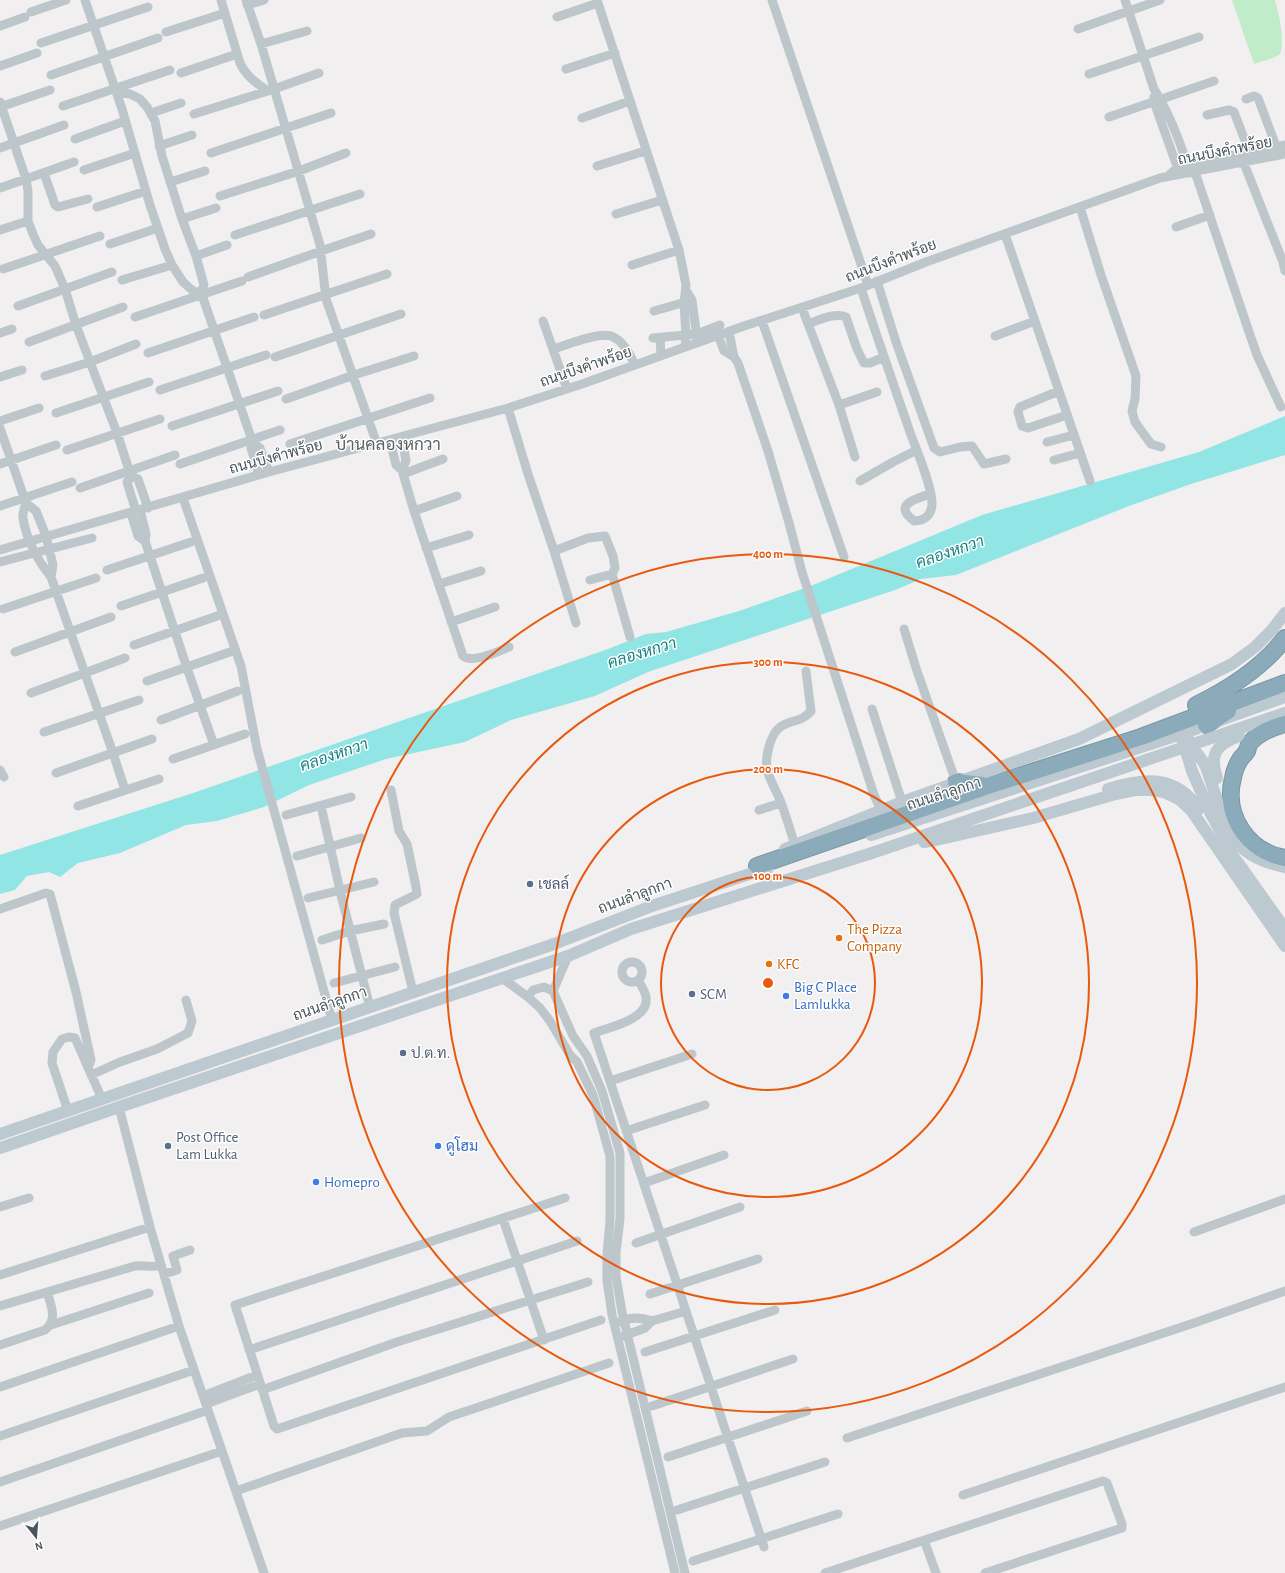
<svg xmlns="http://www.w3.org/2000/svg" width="1285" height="1573" font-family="'Alegreya Sans',Sarabun,sans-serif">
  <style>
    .green { fill: #c1ecc9 }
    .water { fill: #92e5e5 }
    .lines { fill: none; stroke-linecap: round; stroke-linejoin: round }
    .highway-casing { stroke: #7697a6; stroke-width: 18 }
    .street { stroke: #bcc6cb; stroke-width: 9 }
    .secondary { stroke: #bcc9d0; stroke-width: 12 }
    .highway { stroke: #8babba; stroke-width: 16 }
    .ring { fill: none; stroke: #e8590c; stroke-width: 2 }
    .service-dot { fill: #5c6f8a; stroke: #fff; stroke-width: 1.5 }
    .food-dot { fill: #e8710a; stroke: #fff; stroke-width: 1.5 }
    .shop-dot { fill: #3f7fe0; stroke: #fff; stroke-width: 1.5 }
    .labels { text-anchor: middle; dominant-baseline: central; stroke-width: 3; stroke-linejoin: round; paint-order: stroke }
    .street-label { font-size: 15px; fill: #49565b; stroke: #fff }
    .service-label { font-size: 15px; fill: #4e5e75; stroke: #fff; text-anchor: start }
    .food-label { font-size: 15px; fill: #c56008; stroke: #fff; text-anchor: start }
    .shop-label { font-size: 15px; fill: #366cbe; stroke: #fff; text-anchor: start }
    .water-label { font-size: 16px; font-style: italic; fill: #168383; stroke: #fff }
    .quarter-label { font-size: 17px; fill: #5c6164; stroke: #fff }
    .centre { fill: #e8590c; stroke: #fff; stroke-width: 2 }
    .ring-label { font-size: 12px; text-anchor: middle; font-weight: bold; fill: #e8590c; stroke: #fff; stroke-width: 3; stroke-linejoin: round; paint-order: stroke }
  </style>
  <rect width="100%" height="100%" fill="#f2eff0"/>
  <!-- green -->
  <path class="green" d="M1232,0h43c4,13 10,43 5,54 -6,5 -18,7 -26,10z"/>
  <!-- water -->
  <path class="water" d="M1285,416v39l-94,29 -62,22 -173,69 -35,4 -26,11 -247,82 -53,24 -84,24 -46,22 -79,17 -77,26 -45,22 -47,14 -31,4 -66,28 -42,10 -18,14 -11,-5 -22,4 -12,14 -15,4v-39l193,-62 415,-144 38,-15 20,-2 73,-21 74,-26 169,-70 217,-63z"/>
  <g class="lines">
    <!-- highway casing -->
    <g class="highway-casing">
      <path id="highway" d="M1196,705c33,-16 66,-37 89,-67
        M1285,724c-11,3 -27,9 -35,19 -2,2 -2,6 -3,8 -2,3 -4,5 -6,7 -4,6 -7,13 -8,20 -10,37 15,74 52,80
        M1206,725l22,-14
        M956,782l26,3
        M757,866l231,-80 153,-49 144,-54"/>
    </g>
    <!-- street -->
    <path class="street" d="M85,0l37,109 28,96 15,44 7,16 11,17 9,8 8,4
      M221,0l19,63c6,13 16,20 28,28
      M246,0l15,44 59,201 6,54 51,145
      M597,0l82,250 7,35 -2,19 2,31 -1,12
      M772,0l96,285
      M1125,0l29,89c16,25 27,55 36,84
      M247,5l17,-5
      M31,12l35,-12
      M557,17l41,-14
      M0,26l25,-9
      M1078,29l82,-29
      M166,32l59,-19
      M41,43l107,-36
      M261,44l46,-13
      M0,66l37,-13
      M566,69l49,-16
      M181,73l56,-19
      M1089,74l110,-37
      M51,75l107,-37
      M116,92l14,2 10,5 7,8 8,14 7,35 20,63 14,37 8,29 -4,9 2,1 51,148 -2,5 8,27
      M1154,97v5l25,70
      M1246,99l8,-3 4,2 18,48
      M0,102l26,77 2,12v30l5,13 5,11 17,21 10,23 11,36 41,108 12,37 2,6 7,3 10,29
      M63,106l107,-36
      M0,107l50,-17
      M151,113l30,-10
      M194,114l80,-25 45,-16
      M1207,115l22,-5 5,2 15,39
      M1109,117l105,-36
      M582,118l48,-17
      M75,139l50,-18
      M159,146l33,-11
      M0,148l64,-23
      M211,153l120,-40
      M1243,161l40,101 2,9
      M597,166l48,-15
      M84,170l51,-17
      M1195,172l53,157 9,26 24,52
      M44,173l11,32 3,2 30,-8
      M1169,175l9,-8 9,-3 98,-19
      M170,182l35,-11
      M0,188l74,-26
      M220,196l79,-25 47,-18
      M97,207l49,-16
      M1080,207l21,68 35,101 -1,23 -3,12 3,11 16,22 10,3
      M616,214l46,-14
      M182,219l34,-11
      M1176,227l34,-12
      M0,230l28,-9
      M1005,234l85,247
      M235,235l125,-41
      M110,244l48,-16
      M196,256l31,-11
      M632,265l47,-15
      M3,269l97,-33
      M248,277l73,-26 50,-17
      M122,280l50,-15
      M877,281l20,64 37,103 6,4 20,-5 12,-1 12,18 22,-5
      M861,288c16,49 33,98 50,147 6,16 22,54 21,70 -1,11 -8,16 -18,16 -22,-17 2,-22 16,-27
      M686,290l6,10 5,38
      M18,306l94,-34
      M802,308l37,97 16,52
      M654,311l35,-10
      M264,315l123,-41
      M135,317l107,-36
      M543,321l24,68
      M762,321l82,236
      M808,324c11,-4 27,-12 38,-7l11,32 7,14h6l14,-6
      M729,332l5,25 4,6 30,88 21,72 13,49 72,223 7,15
      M0,333l12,-4
      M718,335l6,16 10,6
      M995,336l40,-15
      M653,338l44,-4 23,-9
      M660,338l1,18
      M29,342l94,-35
      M553,349c14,-4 45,-17 58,-13 12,4 19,19 24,29
      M148,353l106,-36
      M275,357l126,-43
      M45,376l45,-14 46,-18
      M0,377l22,-7
      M160,390l106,-35
      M1059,391l-39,16 -2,5 4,14 6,2 39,-13
      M286,399l68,-24 60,-19
      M839,405l38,-13
      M508,408l20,66 26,77 34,-13 17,-2 8,20 2,12 -3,6 18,63
      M56,413l93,-31
      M0,421l39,-13
      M172,426l106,-35
      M0,428l26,75 10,8 10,25 7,29 -2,12
      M390,440l6,25 6,5 12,41 49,145c9,8 36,-5 46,-9
      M1047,442l27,-7
      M253,443l7,5 9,24
      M290,444l140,-46
      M67,450l93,-31
      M1054,460l26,-7
      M0,464l56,-19
      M180,464l100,-34
      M402,470l4,-9 -4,-24
      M403,474l40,-15
      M131,476l-4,6 9,29
      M860,481l33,-19 24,-12
      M80,488l95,-33
      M183,498l58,168 16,83 75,271
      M26,503c-1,4 -4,10 -3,15 3,21 15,43 28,59l62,176 12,37
      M0,506l72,-24
      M140,510l6,24 -1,7 42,127 27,77
      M414,511l43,-15
      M131,513l7,23 7,5
      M426,548l43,-13
      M0,550l269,-78 239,-64 74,-24 162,-58 117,-38 65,-26 234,-84 125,-24
      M554,551l22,72
      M0,562l92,-24
      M107,570l84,-28
      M590,580l22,-6
      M439,584l42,-13
      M121,606l82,-28
      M3,609l93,-31
      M451,622l44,-15
      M904,629l13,42 39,111
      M134,645l83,-29
      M15,652l96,-35
      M147,681l83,-29
      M31,693l94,-35
      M872,709l30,93
      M161,720l77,-29
      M44,732l95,-32
      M173,759l72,-25
      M0,770l4,7
      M56,773l96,-34
      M391,790l8,41 8,13 9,43 1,7 -22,11 -1,8 19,79
      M78,806l81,-27
      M321,806l21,93 28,108
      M759,810l22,-7
      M286,815l65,-18
      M795,845c-5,-15 -9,-30 -15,-45 -4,-10 -11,-21 -13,-31 -2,-12 3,-33 12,-41 11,-9 22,-5 32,-17l-5,-40
      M297,856l64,-18
      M308,898l66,-16
      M0,909l46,-16 4,1 26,98 15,68 -3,8
      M322,940l28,-9 34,-7
      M568,956l-15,35 20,45 14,20 15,35 18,62v66l-4,33v25l6,35 63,261
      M622 972a10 10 0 1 1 20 0a10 10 0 1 1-20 0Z
      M502,978l26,19 12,11 10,13 20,34 7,7 16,33 17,61v65l-3,33v26l5,35 63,258
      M638,980c3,5 7,11 8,17 4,22 -36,30 -52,36l170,514
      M334,983l61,-16
      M528,997l5,-7 11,-3 9,4
      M91,1075l29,-13 37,-13 31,-16 4,-12 -6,-21
      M610,1081l82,-27
      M119,1107l31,120 29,99 85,247
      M68,1111l-16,-48 1,-11 9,-13 7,-2 6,1 27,61
      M626,1131l79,-26
      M644,1183l80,-28
      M565,1198l-330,107 39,121 3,3 324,-109
      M0,1207l29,-9
      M503,1219l41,121
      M1194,1232l91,-33
      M636,1243l104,-36
      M164,1274l13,-4 -4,-14 17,-6
      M0,1275l150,-48
      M650,1294l108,-35
      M0,1306l135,-40c9,-1 17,2 26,-1
      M619,1322c11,-5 22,-5 33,-1
      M51,1325l98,-32
      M624,1336l21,-8 7,-7 34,-10
      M0,1345l45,-15c13,-10 6,-25 2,-38
      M249,1350l328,-109
      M645,1352l130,-42
      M0,1387l179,-61
      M262,1390l135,-48 191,-60
      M203,1396l54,-21
      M206,1404l54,-20
      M652,1406l141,-47
      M0,1436l194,-66
      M847,1438l350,-116 88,-31
      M668,1457l139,-46
      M0,1482l208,-72
      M236,1491l166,-58 25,-2 22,-14 160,-54
      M963,1495l322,-108
      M677,1510l148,-48
      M0,1526l222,-75
      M924,1540l12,33
      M693,1561l145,-47
      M825,1573l278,-92 4,2 15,41v4l-137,45"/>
    <!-- secondary -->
    <path class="secondary" d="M1188,739c4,11 13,17 18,28 19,51 17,88 79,100
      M1183,741l9,30 18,41 17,31
      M1217,778c-8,-24 -1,-33 22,-42
      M1108,789c36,-11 67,-15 91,20
      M871,835l310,-101 104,-37
      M1220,838l23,32
      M924,842l12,-2 97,-22 79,-23 24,-5h15l13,2 15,7 12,11 94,136
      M785,849l117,-47 177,-63 153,-75 23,-17 17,-17 13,-17
      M1239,864l46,65
      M0,1134l554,-190 98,-38 116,-38
      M0,1148l119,-41 449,-151 63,-27 241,-76 413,-140"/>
    <!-- highway -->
    <use href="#highway" class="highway"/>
  </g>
  <!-- distance rings -->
  <g class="ring">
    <circle cx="768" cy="983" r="107"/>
    <circle cx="768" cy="983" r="214"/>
    <circle cx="768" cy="983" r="321"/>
    <circle cx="768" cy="983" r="429"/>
  </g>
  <!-- markers -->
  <g class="service-dot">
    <circle cx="530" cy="884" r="4"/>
    <circle cx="692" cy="994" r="4"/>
    <circle cx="403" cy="1053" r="4"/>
    <circle cx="168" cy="1146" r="4"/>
  </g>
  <g class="food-dot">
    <circle cx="839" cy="938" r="4"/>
    <circle cx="769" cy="964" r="4"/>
  </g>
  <g class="shop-dot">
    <circle cx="786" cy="996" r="4"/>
    <circle cx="438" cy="1146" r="4"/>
    <circle cx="316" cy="1182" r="4"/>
  </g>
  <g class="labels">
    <!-- street labels -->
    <g class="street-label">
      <text transform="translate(1225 151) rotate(-11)">ถนนบึงคำพร้อย</text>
      <text transform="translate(891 261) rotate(-21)">ถนนบึงคำพร้อย</text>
      <text transform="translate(586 367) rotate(-19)">ถนนบึงคำพร้อย</text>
      <text transform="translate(276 457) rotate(-15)">ถนนบึงคำพร้อย</text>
      <text transform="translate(944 794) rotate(-18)">ถนนลำลูกกา</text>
      <text transform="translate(635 896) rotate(-20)">ถนนลำลูกกา</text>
      <text transform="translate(330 1004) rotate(-19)">ถนนลำลูกกา</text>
    </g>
    <!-- service labels -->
    <g class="service-label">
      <text x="538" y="884">เชลล์</text>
      <text x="700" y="994">SCM</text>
      <text x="411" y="1053">ป.ต.ท.</text>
      <text x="176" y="1137">Post Office<tspan x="176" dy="17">Lam Lukka</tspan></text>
    </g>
    <!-- food labels -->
    <g class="food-label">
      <text x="847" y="929">The Pizza<tspan x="847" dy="17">Company</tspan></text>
      <text x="777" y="964">KFC</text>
    </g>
    <!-- shop labels -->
    <g class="shop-label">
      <text x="794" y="987">Big C Place<tspan x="794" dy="17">Lamlukka</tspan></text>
      <text x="446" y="1146">ดูโฮม</text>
      <text x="324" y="1182">Homepro</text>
    </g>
    <!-- water labels -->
    <g class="water-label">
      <text transform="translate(950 552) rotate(-19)">คลองหกวา</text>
      <text transform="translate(642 653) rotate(-17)">คลองหกวา</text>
      <text transform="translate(334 755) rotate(-19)">คลองหกวา</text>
    </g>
    <!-- quarter labels -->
    <g class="quarter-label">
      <text x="388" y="444">บ้านคลองหกวา</text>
    </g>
  </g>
  <circle cx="768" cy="983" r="6" class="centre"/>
  <g class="ring-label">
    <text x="768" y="558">400 m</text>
    <text x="768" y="666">300 m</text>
    <text x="768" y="773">200 m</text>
    <text x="768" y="880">100 m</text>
  </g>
  <!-- north arrow -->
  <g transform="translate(36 1537) rotate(163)" stroke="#ffffff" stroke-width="3" paint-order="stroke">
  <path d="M0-3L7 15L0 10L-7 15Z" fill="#49565b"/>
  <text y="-6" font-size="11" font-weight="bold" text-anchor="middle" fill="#49565b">N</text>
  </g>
</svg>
